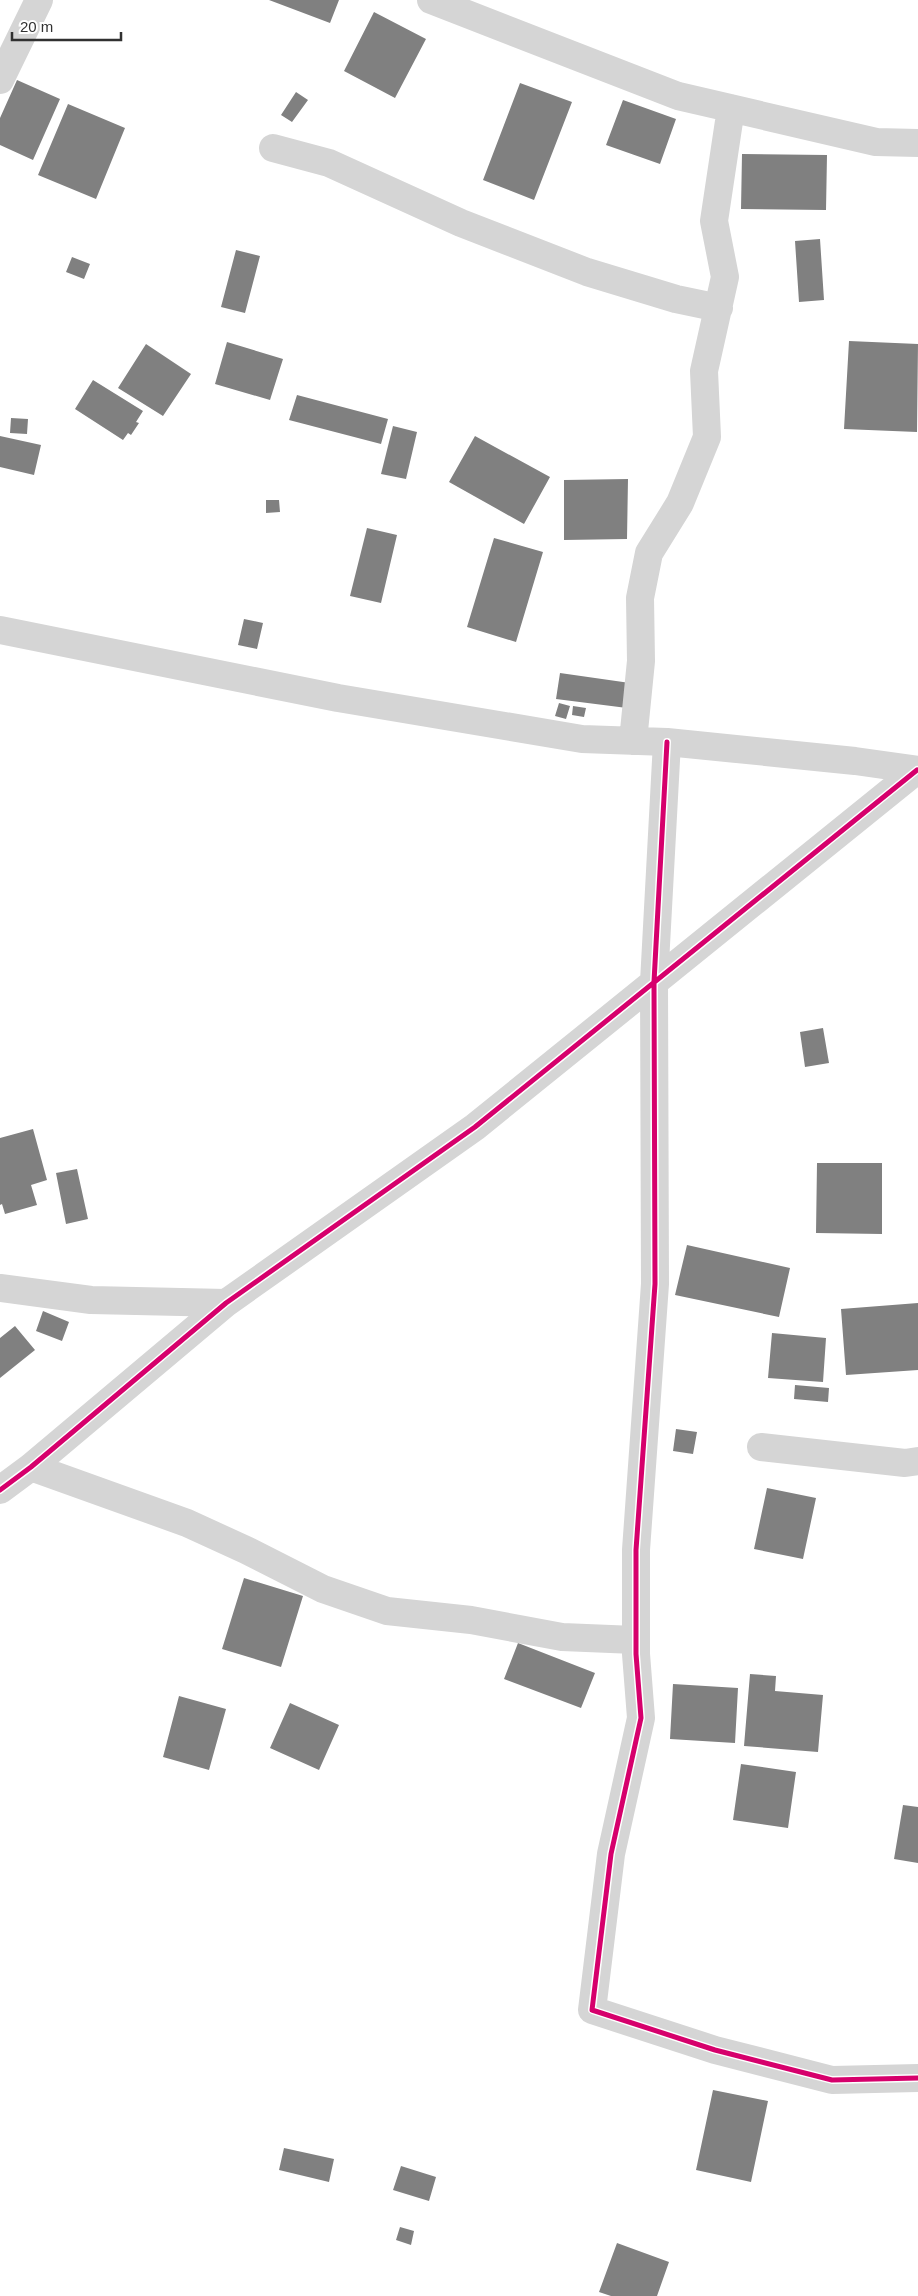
<svg xmlns="http://www.w3.org/2000/svg" width="918" height="2296" font-family="Arial,sans-serif">
  <style>
    .building { fill: #808080 }
    .lines { fill: none; stroke-linecap: round; stroke-linejoin: round }
    .street { stroke: #d5d5d5; stroke-width: 28 }
    .cycleway-casing { stroke: #fff; stroke-width: 8 }
    .cycleway { stroke: #d6006c; stroke-width: 5 }
  </style>
  <rect width="100%" height="100%" fill="#fff"/>
  <!-- building -->
  <path class="building" d="M269,0h70l-9,23z
    M374,12l52,27 -31,59 -51,-27z
    M17,80l43,19 -27,61 -33,-15v-27z
    M520,83l52,19 -38,98 -51,-20z
    M296,92l12,8 -16,22 -11,-7z
    M623,100l53,19 -16,45 -54,-19z
    M68,104l57,24 -29,71 -58,-24z
    M742,154l85,1 -1,55 -85,-1z
    M820,239l4,61 -25,2 -4,-61z
    M236,250l24,6 -15,57 -24,-6z
    M72,257l18,7 -6,15 -18,-7z
    M849,341l69,3 -1,88 -73,-3z
    M227,342l56,17 -13,41 -55,-16z
    M146,344l45,30 -28,42 -45,-28z
    M93,380l50,31 -7,11 3,1 -8,12 -3,-2 -5,7 -48,-31z
    M297,395l91,24 -7,25 -92,-24z
    M11,418l17,1 -1,15 -17,-1z
    M393,426l24,6 -11,47 -25,-5z
    M0,436l41,9 -7,30 -34,-8z
    M475,436l75,41 -26,47 -75,-42z
    M628,479l-1,60 -63,1v-60z
    M266,500h13l1,12 -14,1z
    M367,528l30,7 -16,68 -31,-7z
    M494,538l49,14 -27,90 -49,-15z
    M244,619l19,4 -6,26 -19,-4z
    M560,673l70,10 -3,25 -71,-9z
    M559,703l11,3 -4,13 -11,-3z
    M573,706l13,2 -2,9 -12,-2z
    M823,1028l6,35 -24,4 -5,-35z
    M33,1129l14,51 -16,5 6,20 -32,9 -3,-10 -2,1v-67z
    M817,1163h65v71l-66,-1z
    M77,1169l11,50 -22,5 -10,-51z
    M687,1245l103,23 -11,49 -104,-22z
    M918,1303v67l-72,5 -5,-66z
    M43,1311l26,11 -7,19 -26,-10z
    M15,1326l20,24 -35,28v-40z
    M772,1333l54,5 -3,44 -55,-4z
    M795,1385l34,3 -1,14 -34,-3z
    M676,1429l21,3 -4,22 -20,-3z
    M767,1488l49,10 -13,61 -49,-10z
    M244,1578l59,18 -22,71 -59,-18z
    M518,1643l77,30 -14,35 -77,-29z
    M750,1674l26,2 -1,15 48,4 -5,57 -74,-6z
    M673,1684l65,4 -3,55 -65,-4z
    M179,1696l47,13 -17,61 -46,-13z
    M290,1703l49,22 -20,45 -49,-22z
    M741,1764l55,8 -8,56 -55,-8z
    M903,1805l15,2v56l-24,-4z
    M713,2090l55,11 -17,81 -55,-12z
    M284,2148l50,11 -5,23 -50,-12z
    M401,2166l35,11 -7,24 -36,-11z
    M400,2227l14,4 -3,14 -15,-5z
    M617,2243l52,19 -12,34h-46l-12,-4z"/>
  <g class="lines">
    <!-- street -->
    <path class="street" d="M431,0l247,96 198,46 42,1
      M0,80l39,-80
      M273,148l56,15 132,60 126,49 89,27 43,9
      M0,630l338,68 244,41 85,3 188,19 63,9
      M633,741l8,-80 -1,-63 9,-45 31,-50 27,-66 -3,-66 21,-94 -11,-56 17,-113
      M667,742l-13,240 1,302 -19,266v104l5,64 -30,136 -19,156 123,40 117,30 86,-2
      M0,1288l91,12 135,3
      M761,1447l144,16 13,-2
      M31,1467l156,56 59,27 77,39 64,22 84,9 91,17 73,3
      M0,1490l31,-23 195,-164 249,-176 442,-357"/>
    <!-- cycleway casing -->
    <g class="cycleway-casing">
      <path id="cycleway" d="M667,742l-13,240 1,302 -19,266v104l5,64 -30,136 -19,156 123,40 117,30 86,-2
        M0,1490l31,-23 195,-164 249,-176 442,-357"/>
    </g>
    <!-- cycleway -->
    <use href="#cycleway" class="cycleway"/>
  </g>
  <!-- scale -->
  <path d="M12 32v8h109v-8" fill="none" stroke="#313131" stroke-width="2.5"/>
  <text x="20" y="32" font-size="15" fill="#313131" stroke="#ffffff" stroke-width="4" paint-order="stroke">20 m</text>
</svg>
